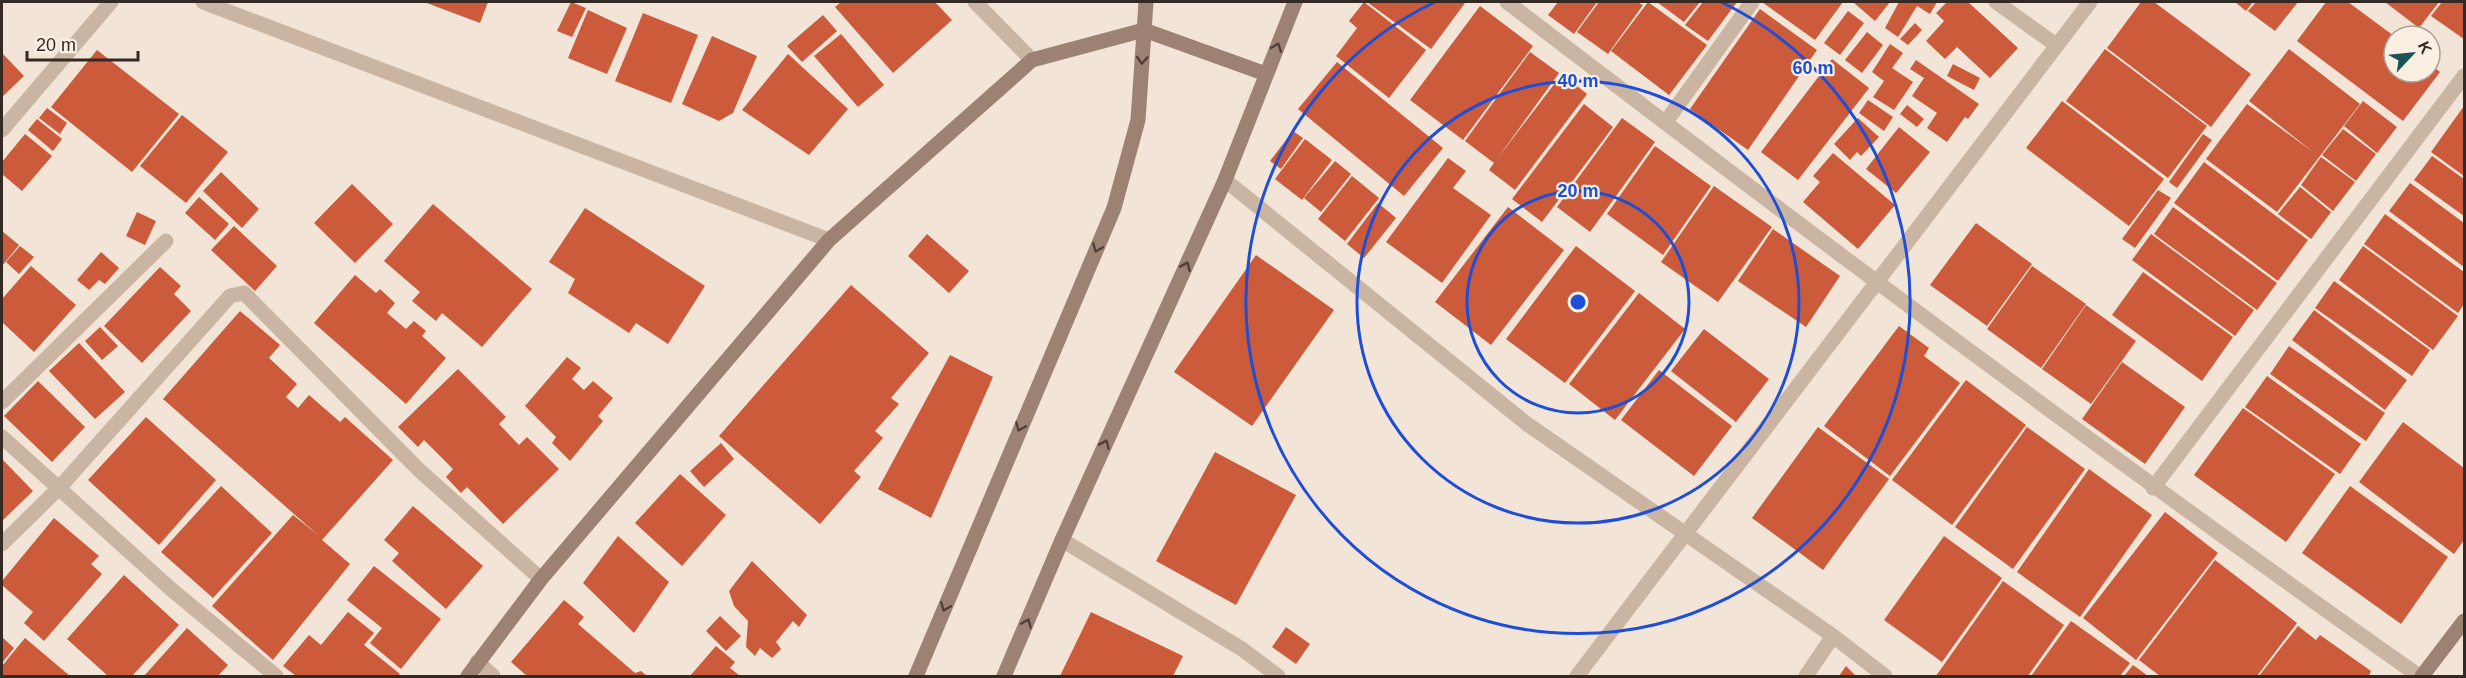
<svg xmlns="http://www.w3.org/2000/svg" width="2466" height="678" font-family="Arial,sans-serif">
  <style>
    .building { fill: #cb5b3b }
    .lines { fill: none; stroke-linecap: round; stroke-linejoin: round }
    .lane { stroke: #cab4a2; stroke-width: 15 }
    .street { stroke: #cab4a2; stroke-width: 15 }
    .secondary { stroke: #9d8274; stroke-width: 15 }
    .oneway { stroke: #4e4039 }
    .ring { fill: none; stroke: #1d4ed8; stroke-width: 3 }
    .centre { fill: #1d4ed8; stroke: #faefe3; stroke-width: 3 }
    .ring-label { font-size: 18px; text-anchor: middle; font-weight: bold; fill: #1d4ed8; stroke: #faefe3; stroke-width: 4.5; stroke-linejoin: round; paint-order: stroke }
  </style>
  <rect width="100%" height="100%" fill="#f2e4d7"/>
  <!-- building -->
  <path class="building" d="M424,2h64l-8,21z
    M571,2l15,6 -14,29 -15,-6z
    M841,2h94l17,18 -59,53 -58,-66z
    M1364,2l62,48 -37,48 -53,-42 21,-28 -8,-7z
    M1367,2h96l2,1 -34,46z
    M1558,2h39l-23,32 -26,-19z
    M1599,2h38l6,3 -35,49 -31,-22z
    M1648,2l59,43 -38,50 -58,-44z
    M1657,2h43l-16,20z
    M1703,2h34l-29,39 -23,-16z
    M1762,2h81l-28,38z
    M1853,2h37l-15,19z
    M1899,2h38l-7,12 -13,-8 -19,31 -13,-9z
    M1947,2h21l50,46 -28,30 -33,-31 -12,12 -19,-18 18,-20 -8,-8z
    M2141,2h13l97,72 -40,53 -104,-79z
    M2235,2h18l-7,9z
    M2256,2h42l-23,29 -27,-20z
    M2326,2h22l46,34v36h36v-8l10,8 -37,49 -106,-80z
    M2385,2h54l-20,26z
    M2442,2h22v37l-33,-23z
    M1480,6l53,40 -70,94 -53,-40z
    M1760,9l57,41 -69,100 -58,-41z
    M588,10l39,18 -20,46 -39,-16z
    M1848,11l16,12 -24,32 -16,-12z
    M643,13l55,22 -27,68 -56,-22z
    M823,15l14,16 -35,31 -15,-16z
    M1915,23l7,7 -14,15 -8,-6z
    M1867,32l16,13 -21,28 -17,-13z
    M841,34l43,51 -26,22 -44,-51z
    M712,36l45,20 -24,57 -14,8 -37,-17z
    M1890,44l13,9 -11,15 21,14 -19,28 -21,-13 11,-16 -12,-9z
    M2105,49l102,77 -39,52 -102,-77z
    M2289,49l71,55 -83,108 -71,-53 41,-55 66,48 -64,-51z
    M97,50l82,64 -47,58 -81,-65z
    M1530,52l29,21 -62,86 65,-85 25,20 -72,96 -26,-20 5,-7 -29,-22z
    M2,53l22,23 -22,21z
    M788,54l60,55 -39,46 -67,-45z
    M1832,59l37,29 -71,92 -37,-28z
    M1916,60l63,44 -11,15 -3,-2 -18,25 -20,-14 10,-15 -25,-17 12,-18 -14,-9z
    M1337,62l106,86 -39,48 -106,-87z
    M1953,64l27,14 -6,12 -27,-14z
    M1868,100l25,17 -9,14 -25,-18z
    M2062,101l102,78 -35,47 -103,-78z
    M2363,101l34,26 -20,26 -33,-27z
    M1584,104l29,23 -71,95 -30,-23z
    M1907,105l17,14 -7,8 -17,-13z
    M2464,106v70l-33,-24z
    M47,108l20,15 -7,11 -21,-16z
    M182,115l46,37 -42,51 -46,-37z
    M1622,118l33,24 -65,90 -33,-25z
    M1858,118l21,19 -18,19 -4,-4 -7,8 -16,-16z
    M37,119l25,20 -9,12 -25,-21z
    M1899,127l31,25 -34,41 -30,-24z
    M2343,129l33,25 -20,27 -34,-26z
    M1293,131l10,7 -22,31 -11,-8z
    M25,134l27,22 -30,35 -20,-17v-12z
    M2203,134l9,6 -35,48 -8,-6z
    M1305,139l27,21 -30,40 -27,-21z
    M1655,146l56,40 -48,69 -56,-41z
    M1833,153l62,52 -37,44 -55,-47 17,-20 -7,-6z
    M2432,156l32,23v37l-50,-36z
    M2321,157l34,25 -22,29 -32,-26z
    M1448,158l18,13 -13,17 38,27 -49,68 -56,-41z
    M1335,161l16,13 -30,38 -17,-14z
    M2204,162l104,78 -30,41 -104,-78z
    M221,172l38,37 -17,19 -39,-37z
    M1352,176l27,22 -34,43 -27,-22z
    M2410,183l54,40v44l-75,-56z
    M352,184l41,40 -38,39 -41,-40z
    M1714,186l58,41 -54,75 -57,-40z
    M2300,187l31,25 -20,27 -33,-25z
    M2158,190l13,8 -36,50 -13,-9z
    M199,197l30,27 -14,16 -30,-27z
    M1378,203l18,15 -32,40 -17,-14z
    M433,204l99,85 -50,58 -40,-34 -6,8 -24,-20 8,-9 -36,-31z
    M1508,207l56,43 -73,95 -56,-43z
    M2173,207l104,76 -20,27 -103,-76z
    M585,208l120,78 -37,58 -32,-21 -7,10 -61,-40 7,-14 -26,-17z
    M137,212l19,9 -11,24 -19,-9z
    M2385,214l79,58v32l-6,9 -94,-69z
    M1976,223l56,41 -45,62 -57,-41z
    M234,226l43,40 -22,25 -44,-41z
    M1773,229l67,47 -34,51 -68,-46z
    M2,231l17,14 -17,21z
    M927,234l42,37 -20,22 -41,-37z
    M2151,234l103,76 -19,26 -103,-76z
    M20,246l14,11 -15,17 -13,-12z
    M1576,246l59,45 -70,92 -59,-44z
    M2363,246l95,70 -25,34 -94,-70z
    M101,252l18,16 -14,16 -6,-4 -10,10 -12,-10z
    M1256,255l78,55 -82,116 -78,-54z
    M31,266l45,39 -42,47 -32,-30v-23z
    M2032,266l54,38 -45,64 -54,-39z
    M160,267l21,19 -7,8 17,17 -49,52 -38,-37z
    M2143,272l90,65 -31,44 -90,-66z
    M355,275l21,18 4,-4 15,14 -8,10 19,16 8,-8 12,10 -4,5 24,22 -40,46 -92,-81z
    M2334,281l96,69 -18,26 -97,-68z
    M851,285l78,68 -38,45 8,6 -24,27 8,7 -29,33 7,6 -41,47 -101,-88z
    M1639,293l46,36 -70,91 -46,-36z
    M2086,305l50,36 -45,63 -49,-35z
    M2314,310l93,70 -22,30 -93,-70z
    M240,311l40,34 -11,13 28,26 -11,13 12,11 11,-13 31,27 5,-5 48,43 -71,80 28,24 -77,96 -61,-54 81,-91 25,20 -155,-136z
    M1899,326l30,22 -5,8 36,27 -70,93 -66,-50z
    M100,327l18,19 -16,14 -17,-19z
    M1704,329l65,50 -33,43 -65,-51z
    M79,343l46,49 -30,27 -46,-48z
    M2289,346l96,67 -19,28 -96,-67z
    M950,355l43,22 -62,141 -53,-29z
    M567,357l14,11 -9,11 12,11 9,-9 20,17 -15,18 5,5 -33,40 -18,-18 4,-6 -31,-31z
    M2122,362l63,45 -40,57 -63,-45z
    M458,369l48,48 -7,7 20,21 8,-8 32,32 -56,55 -36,-37 -6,6 -15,-16 7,-8 -29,-29 -6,7 -20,-20z
    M1659,370l73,56 -38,50 -73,-56z
    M2267,376l94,68 -21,30 -95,-67z
    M1966,380l60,45 -74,100 -60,-45z
    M38,381l47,46 -33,35 -48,-46z
    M2243,408l92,66 -49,68 -92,-67z
    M146,417l70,63 -57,65 -71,-65z
    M2403,422l61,46v72l-10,14 -95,-72z
    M1818,427l71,52 -66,91 -71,-52z
    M2027,427l58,42 -72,100 -58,-42z
    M721,443l13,16 -30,28 -14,-16z
    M1215,452l81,43 -60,110 -80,-44z
    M2,459l31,32 -31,30z
    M2089,469l63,46 -72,102 -63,-45z
    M680,474l46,41 -44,51 -47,-43z
    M221,486l51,47 -59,65 -52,-46z
    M2350,486l98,71 -47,67 -99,-71z
    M413,506l70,60 -37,43 -54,-48 7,-8 -15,-13z
    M2165,512l53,41 -82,107 -53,-42z
    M54,518l45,38 -8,8 11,10 -58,67 -20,-18 9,-11 -31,-27v-4z
    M618,536l51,46 -35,51 -51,-50z
    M1944,536l58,42 -60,84 -58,-42z
    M2215,560l82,63 -40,53h-97l-21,-16z
    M752,561l55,54 -8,12 -6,-6 -17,21 5,7 -9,9 -12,-10 -5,8 -9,-9 2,-26 -14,-15 -5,-15z
    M374,566l67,53 -40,50 -31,-26 12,-15 -35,-28z
    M124,575l55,50 -47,51h-24l-41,-37z
    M2003,581l61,44 -36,51h-92z
    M564,600l20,17 -6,7 57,49 6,-2 6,5h-120l-16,-14z
    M348,612l26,21 -10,12 36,29 -2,2h-102l-13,-10 26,-31 12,10z
    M1091,612l92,44 -10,20h-113z
    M720,616l21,20 -15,15 -20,-20z
    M2071,621l59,42 -10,13h-89z
    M2298,626l18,14 4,-5 51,36 -2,5h-110z
    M1286,627l24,17 -14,20 -24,-17z
    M187,628l41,37 -10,11h-74z
    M2,637l12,11 -12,15z
    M25,638l45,38h-68v-10z
    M716,646l19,16 -5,6 10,8h-50z
    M2133,665l15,11h-24z
    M1846,666l10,10h-17z"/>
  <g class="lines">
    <!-- lane -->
    <path class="lane" d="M2,402l164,-161"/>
    <!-- street -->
    <path class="street" d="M203,2l626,238
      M975,2l57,58
      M1507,2c300,230 603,456 912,674
      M1996,2l60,43
      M1665,123l87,-121
      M2,130l109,-128
      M1225,180l302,244 306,212 52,40
      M2,437l170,153 104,86
      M2153,488l311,-412
      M1062,540l180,109 36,27
      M2,544l57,-56 171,-192 14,-3 175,177 122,109
      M477,662l16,14
      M1577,676l513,-674
      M1806,676l27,-40"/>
    <!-- secondary -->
    <path class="secondary" d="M468,676l73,-97 288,-339 203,-180 112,-30 122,44
      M916,676l198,-468 24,-88 8,-118
      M1004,676l58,-136 163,-360 70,-178
      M2422,676l42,-55"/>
  </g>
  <!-- one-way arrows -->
  <defs><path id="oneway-chevron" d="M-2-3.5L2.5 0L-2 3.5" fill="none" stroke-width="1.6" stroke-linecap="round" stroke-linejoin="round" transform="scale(1.5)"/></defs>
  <g class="oneway">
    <use href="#oneway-chevron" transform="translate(1277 47) rotate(-69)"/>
    <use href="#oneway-chevron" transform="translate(1142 60) rotate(94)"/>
    <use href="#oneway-chevron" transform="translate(1097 248) rotate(113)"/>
    <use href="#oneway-chevron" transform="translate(1186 266) rotate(-66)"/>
    <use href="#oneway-chevron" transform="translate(1020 427) rotate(113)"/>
    <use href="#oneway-chevron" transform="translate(1105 444) rotate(-66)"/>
    <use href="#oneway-chevron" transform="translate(945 607) rotate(112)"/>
    <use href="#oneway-chevron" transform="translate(1027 623) rotate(-67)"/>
  </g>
  <!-- distance rings -->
  <g class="ring">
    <circle cx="1578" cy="302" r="111"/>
    <circle cx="1578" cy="302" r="221"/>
    <path d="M1721 2A332 332 0 1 1 1435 2"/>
  </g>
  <circle cx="1578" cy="302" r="9" class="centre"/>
  <g class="ring-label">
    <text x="1813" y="74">60 m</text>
    <text x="1578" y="87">40 m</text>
    <text x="1578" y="197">20 m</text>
  </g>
  <!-- border -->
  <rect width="2466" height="678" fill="none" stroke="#342a25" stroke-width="6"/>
  <!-- north arrow -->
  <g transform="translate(2412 54) rotate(64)"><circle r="28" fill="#faefe3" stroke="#aba097" stroke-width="1.5"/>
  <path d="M0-4.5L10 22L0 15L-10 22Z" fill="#195457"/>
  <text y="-9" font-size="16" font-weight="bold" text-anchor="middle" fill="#342a25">K</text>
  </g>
  <!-- scale -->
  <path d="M27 51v9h111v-9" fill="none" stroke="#342a25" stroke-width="3"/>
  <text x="36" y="51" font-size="18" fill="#342a25" stroke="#faefe3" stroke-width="4.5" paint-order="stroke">20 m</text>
</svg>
